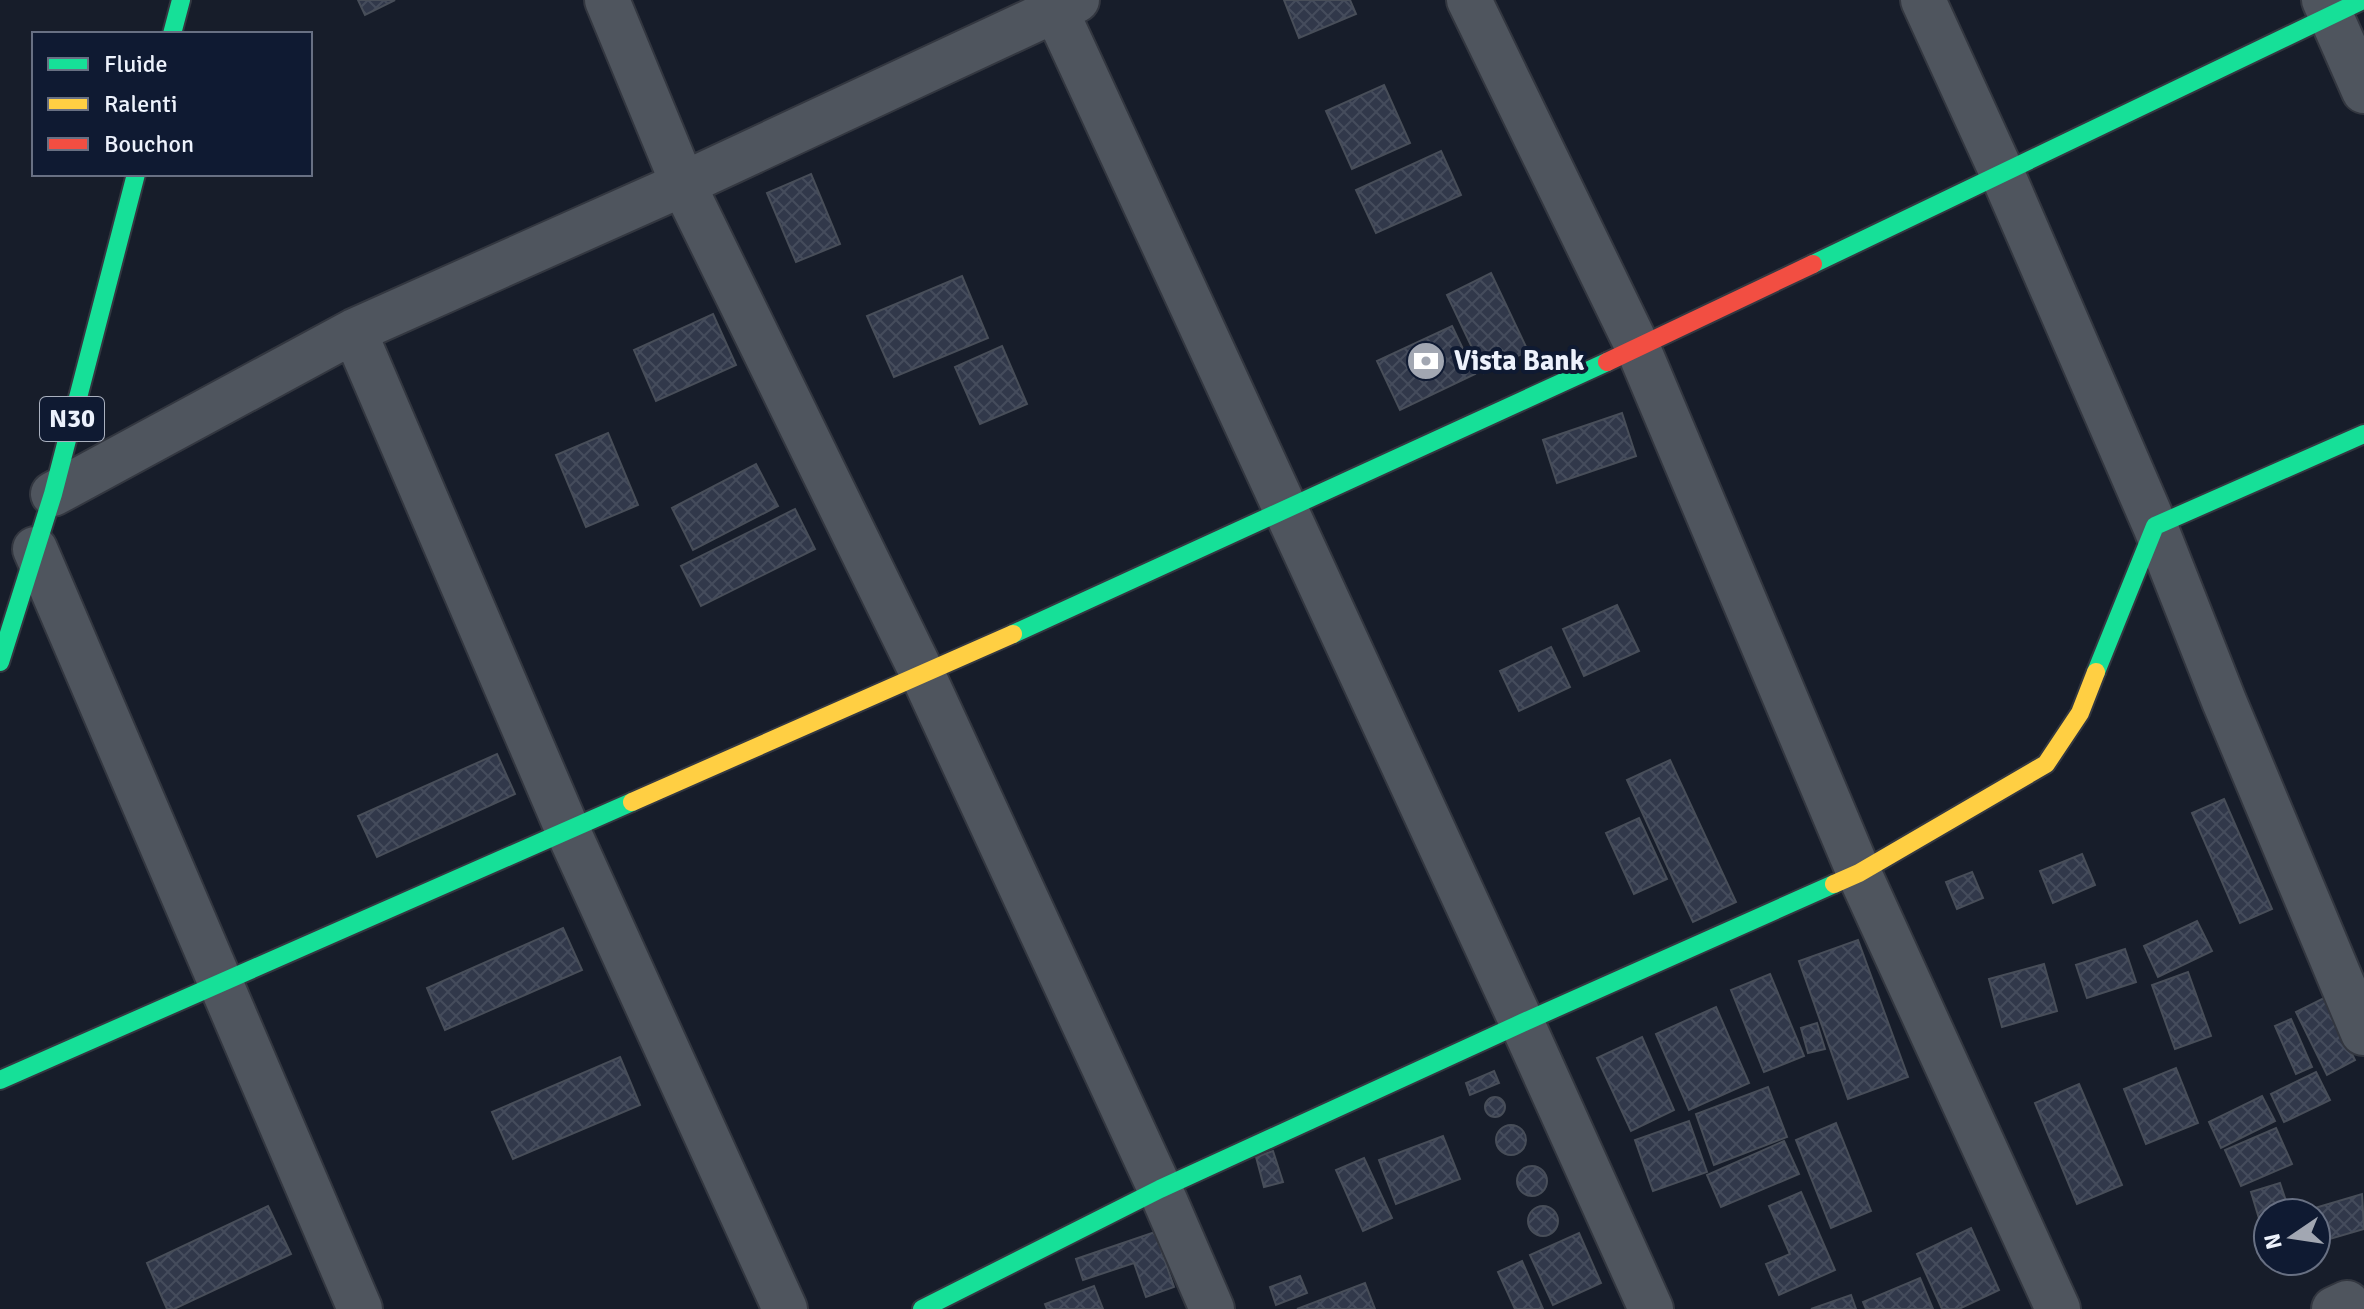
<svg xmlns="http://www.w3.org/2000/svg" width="2364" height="1309" font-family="Signika,sans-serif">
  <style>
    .building { fill: url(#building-cross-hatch); stroke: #484e59; stroke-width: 2 }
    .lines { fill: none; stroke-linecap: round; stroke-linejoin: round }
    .street-casing { stroke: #333740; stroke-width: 48 }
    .fast-casing { stroke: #333740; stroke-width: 22 }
    .slow-casing { stroke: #333740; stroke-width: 22 }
    .jam-casing { stroke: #333740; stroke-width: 22 }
    .street { stroke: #4f555e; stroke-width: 44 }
    .fast { stroke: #16e098; stroke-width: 18 }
    .slow { stroke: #ffcf43; stroke-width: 18 }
    .jam { stroke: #f24e42; stroke-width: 18 }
    .labels { text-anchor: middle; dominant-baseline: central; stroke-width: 8; stroke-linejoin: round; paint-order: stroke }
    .shield { fill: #0f1a32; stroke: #aab1bf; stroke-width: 2 }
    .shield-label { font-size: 26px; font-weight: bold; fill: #edf2fc }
    .poi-label { font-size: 28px; font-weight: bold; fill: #edf2fc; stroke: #0f1a32; text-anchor: start }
  </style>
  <defs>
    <pattern id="building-cross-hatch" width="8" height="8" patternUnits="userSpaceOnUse" patternTransform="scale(2)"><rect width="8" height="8" fill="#31384a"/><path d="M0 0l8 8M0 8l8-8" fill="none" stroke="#454c5c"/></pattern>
  </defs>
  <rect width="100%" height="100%" fill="#171d2a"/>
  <!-- building -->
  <path class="building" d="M358,0h37l-30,15z
    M1284,0h66l6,14 -57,24z
    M1384,85l26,58 -58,26 -26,-58z
    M1441,151l20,44 -85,38 -20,-43z
    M811,174l29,70 -44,18 -29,-69z
    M1491,273l37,78 -44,22 -37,-78z
    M962,276l26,62 -94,39 -27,-61z
    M713,314l23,51 -80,36 -22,-51z
    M1452,326l23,48 -75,36 -23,-49z
    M1002,346l25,58 -47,20 -25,-57z
    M1622,413l14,43 -79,27 -14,-43z
    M608,433l30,72 -52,22 -30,-72z
    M756,464l22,42 -85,44 -21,-42z
    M795,509l20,40 -114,57 -20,-40z
    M1617,605l22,46 -55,25 -21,-47z
    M1551,647l19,40 -51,24 -19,-40z
    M497,754l18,40 -138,63 -19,-41z
    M1670,760l66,142 -43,20 -66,-142z
    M2224,799l48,110 -32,14 -48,-110z
    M1639,818l28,61 -33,15 -28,-61z
    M2082,854l13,31 -42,18 -13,-32z
    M1972,872l11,26 -26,11 -11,-27z
    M2197,921l15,30 -54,26 -14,-31z
    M563,928l19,42 -137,60 -18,-42z
    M1858,940l50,137 -60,22 -49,-138z
    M2125,949l11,33 -49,16 -11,-33z
    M2044,964l13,47 -55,16 -13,-48z
    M2188,972l23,64 -36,13 -23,-64z
    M1770,974l34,82 -40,16 -33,-82z
    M2324,998l31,62 -28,15 -31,-63z
    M1716,1007l33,76 -60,27 -33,-76z
    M2291,1019l21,48 -16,7 -21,-48z
    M1817,1023l8,26 -17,4 -7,-25z
    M1642,1037l32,73 -43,21 -34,-73z
    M620,1057l20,48 -127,54 -21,-47z
    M2176,1068l22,55 -52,21 -22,-55z
    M1494,1071l5,12 -29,12 -4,-12z
    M2316,1072l14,28 -46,22 -13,-28z
    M2079,1084l43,101 -45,19 -42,-101z
    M1768,1087l19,50 -73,28 -18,-51z
    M2262,1096l13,25 -54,27 -12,-26z
    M1485 1107a10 10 0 1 1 20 0a10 10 0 1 1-20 0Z
    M1689,1121l18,51 -54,19 -18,-51z
    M1836,1123l35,88 -40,17 -35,-88z
    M1496 1140a15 15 0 1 1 30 0a15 15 0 1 1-30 0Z
    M2276,1128l16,36 -51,22 -16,-36z
    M1443,1136l17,43 -64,25 -17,-44z
    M1784,1141l15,33 -78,33 -14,-32z
    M1273,1151l10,31 -19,5 -8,-30z
    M1364,1158l28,60 -29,13 -27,-61z
    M1517 1181a15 15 0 1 1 30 0a15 15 0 1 1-30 0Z
    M2280,1183l10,30h-22l-1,32 -16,-53z
    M1801,1192l34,78 -56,25 -13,-31 24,-10 -21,-48z
    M2362,1194l2,35 -48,14v-30h-18z
    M1528 1221a15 15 0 1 1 30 0a15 15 0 1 1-30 0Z
    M268,1206l23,48 -117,55h-7l-20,-46z
    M1971,1228l28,62 -40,19h-17l-25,-55z
    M1155,1232l19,55 -28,10 -12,-34 -51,17 -7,-21z
    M1579,1233l22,50 -48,22 -23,-50z
    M1522,1261l21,48h-28l-17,-37z
    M1300,1276l7,17 -31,12 -6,-18z
    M1920,1278l13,31h-67l-3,-7z
    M1365,1283l10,26h-78z
    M1094,1286l9,23h-56l-2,-5z
    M1851,1295l5,14h-45z"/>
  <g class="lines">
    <!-- street casing -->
    <g class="street-casing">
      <path id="street" d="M607,0l76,184 240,491 237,514 52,120
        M1051,0l471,1023 129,286
        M1469,0l169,348 221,525 199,436
        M1923,0l79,173 153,353 69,175 139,332
        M2324,0l40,91
        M354,331l214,500 217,478
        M53,494l301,-163 329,-147 394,-184
        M35,549l325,760
        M2334,1309l13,-6"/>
    </g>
    <!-- fast casing -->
    <g class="fast-casing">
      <path id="fast" d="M172,34l9,-34
        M1813,264l550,-264
        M1013,634l594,-272
        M0,662l53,-168 83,-320
        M2096,672l59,-146 209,-92
        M0,1080l632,-278
        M922,1309l238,-120 362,-166 312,-139"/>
    </g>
    <!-- slow casing -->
    <g class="slow-casing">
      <path id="slow" d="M632,802l381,-168
        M1834,884l25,-11 187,-109 34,-51 16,-41"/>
    </g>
    <!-- jam casing -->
    <g class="jam-casing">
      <path id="jam" d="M1607,362l206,-98"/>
    </g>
    <!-- street -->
    <use href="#street" class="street"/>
    <!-- fast -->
    <use href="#fast" class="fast"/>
    <!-- slow -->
    <use href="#slow" class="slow"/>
    <!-- jam -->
    <use href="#jam" class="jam"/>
  </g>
  <!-- icons -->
  <defs>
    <g id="bank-disc" transform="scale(2)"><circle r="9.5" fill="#a2a7b2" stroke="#0f1a32"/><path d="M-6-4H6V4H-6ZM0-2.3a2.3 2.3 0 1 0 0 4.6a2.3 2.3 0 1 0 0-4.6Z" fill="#fff"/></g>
  </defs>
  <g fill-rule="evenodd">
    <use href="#bank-disc" x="1426" y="361"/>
  </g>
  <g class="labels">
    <!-- shield labels -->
    <rect class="shield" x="40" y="397" width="64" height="44" rx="6"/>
    <g class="shield-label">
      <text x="72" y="419">N30</text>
    </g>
    <!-- poi labels -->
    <g class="poi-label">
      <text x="1454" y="361">Vista Bank</text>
    </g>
  </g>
  <!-- legend -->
  <rect x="32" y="32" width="280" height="144" fill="#0f1a32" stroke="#687083" stroke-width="2"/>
  <rect x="48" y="58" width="40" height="12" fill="#16e098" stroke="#687083" stroke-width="2"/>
  <text x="104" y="72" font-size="24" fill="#edf2fc">Fluide</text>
  <rect x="48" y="98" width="40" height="12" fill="#ffcf43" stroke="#687083" stroke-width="2"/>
  <text x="104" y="112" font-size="24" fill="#edf2fc">Ralenti</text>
  <rect x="48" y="138" width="40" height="12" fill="#f24e42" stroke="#687083" stroke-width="2"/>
  <text x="104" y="152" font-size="24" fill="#edf2fc">Bouchon</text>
  <!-- north arrow -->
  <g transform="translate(2292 1237) rotate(257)"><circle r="38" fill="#0f1a32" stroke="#687083" stroke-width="2"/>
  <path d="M0-6L14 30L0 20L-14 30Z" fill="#a2a7b2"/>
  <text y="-12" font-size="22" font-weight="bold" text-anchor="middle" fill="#edf2fc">N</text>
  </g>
</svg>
